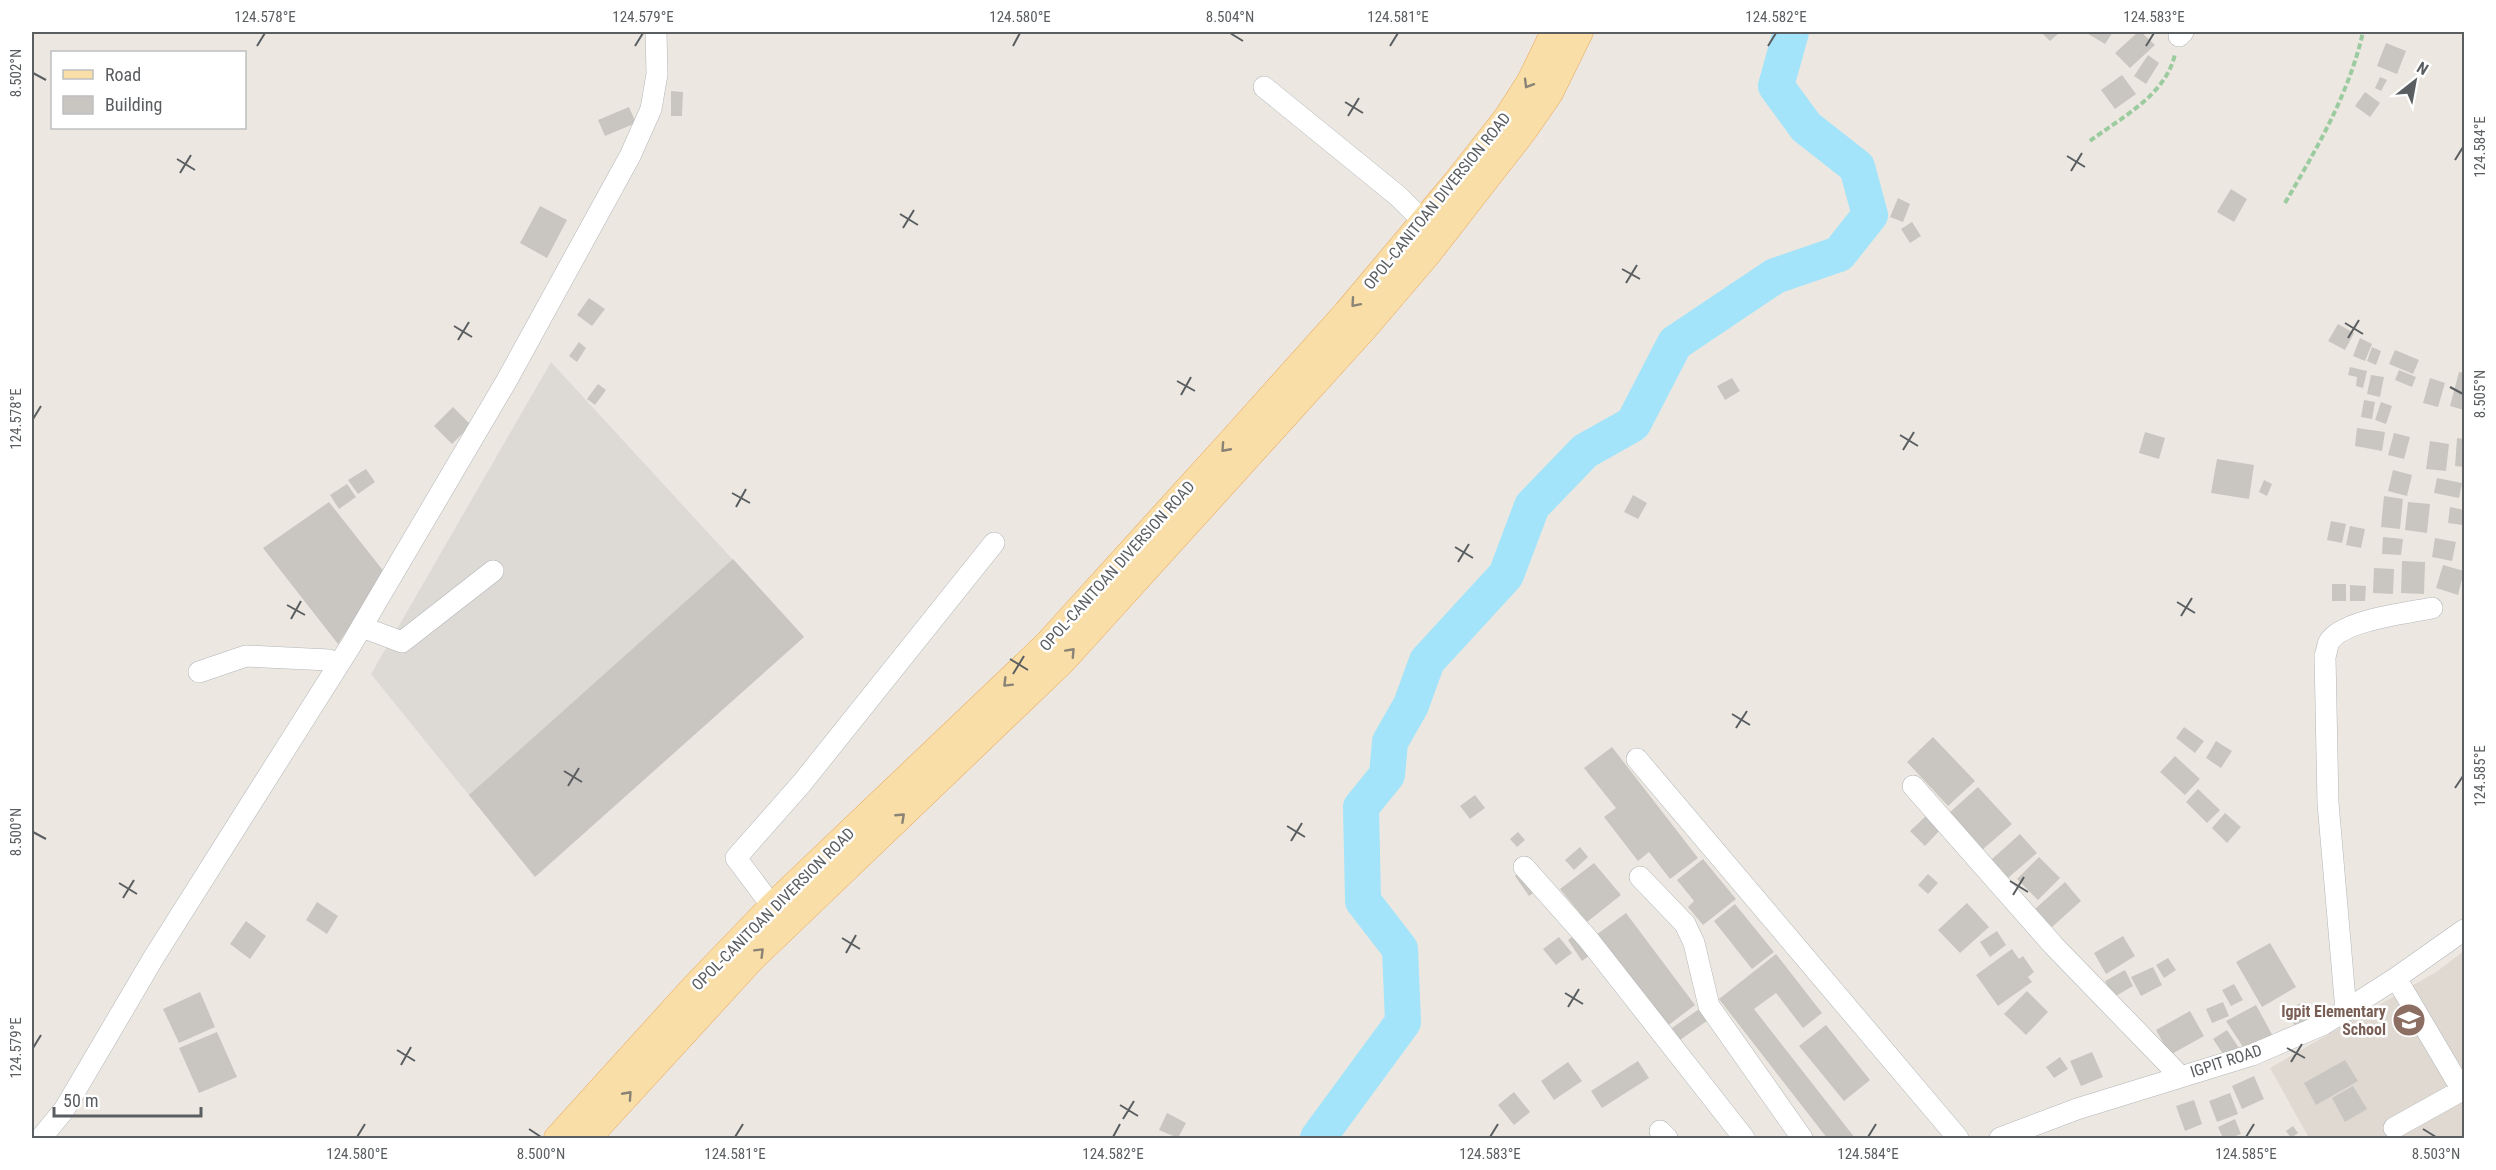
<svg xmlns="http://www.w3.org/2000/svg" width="2496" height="1170" font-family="'Roboto Condensed',sans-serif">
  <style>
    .industrial { fill: #dddad6 }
    .education { fill: #dfd9d2 }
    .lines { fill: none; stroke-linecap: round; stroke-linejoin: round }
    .river { stroke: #a3e4fa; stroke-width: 36 }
    .building { fill: #c9c5c0 }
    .minor-casing { stroke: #b2b5b8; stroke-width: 22 }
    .major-casing { stroke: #e9a85d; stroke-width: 27 }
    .path { stroke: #9ccba0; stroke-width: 4; stroke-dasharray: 6 3; stroke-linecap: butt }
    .minor { stroke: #fff; stroke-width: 21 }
    .major { stroke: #fadea7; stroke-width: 26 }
    .oneway { stroke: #8a8476 }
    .ticks { fill: none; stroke: #5a5e61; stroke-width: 2 }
    .labels { text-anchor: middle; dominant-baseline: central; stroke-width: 5; stroke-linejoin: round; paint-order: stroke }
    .street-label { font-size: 16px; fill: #5a5e61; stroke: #fff }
    .education-label { font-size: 16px; font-weight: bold; fill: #785e54; stroke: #fff; text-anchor: end }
    .neatline { fill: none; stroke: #5a5e61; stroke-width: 2 }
    .ticks-label { font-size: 15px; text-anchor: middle; fill: #5a5e61 }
  </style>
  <rect width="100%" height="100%" fill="#ece8e1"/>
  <!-- industrial -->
  <path class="industrial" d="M551,362l253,275 -269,240 -164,-203z"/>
  <!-- education -->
  <path class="education" d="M2464,951v187h-155l-39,-70 166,-96z"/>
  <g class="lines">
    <!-- river -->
    <path class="river" d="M1318,1138l85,-116 -3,-73 -37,-48 -2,-94 26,-32 3,-33 21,-37 16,-44 79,-86 26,-69 53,-55 48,-27 42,-81 100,-67 64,-22 31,-39 -13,-48 -51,-40 -30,-41 15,-54"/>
  </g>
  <!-- building -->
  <path class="building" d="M2041,32h19l-10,9z
    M2085,32h28l-8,12z
    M2138,32h3l14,13 -25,23 -15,-15z
    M2386,43l20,8 -9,23 -20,-8z
    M2148,55l11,8 -13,21 -12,-8z
    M2122,75l14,19 -21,15 -14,-19z
    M2380,77l7,3 -6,11 -6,-3z
    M671,91l12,1 -1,24h-11z
    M2365,92l15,11 -10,14 -15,-11z
    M629,107l7,16 -31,13 -7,-16z
    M2231,189l16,10 -13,23 -17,-10z
    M1898,198l12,6 -7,18 -13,-5z
    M540,206l27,14 -20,38 -27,-15z
    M1912,222l9,14 -11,7 -9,-14z
    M589,298l16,11 -13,17 -15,-11z
    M2338,324l16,9 -9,17 -17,-9z
    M2360,338l12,6 -7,17 -12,-5z
    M579,342l7,6 -9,14 -8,-6z
    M2372,347l9,4 -5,14 -9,-4z
    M2395,350l24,10 -6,14 -24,-10z
    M2350,367l17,4 -4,17 -7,-2 1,-9 -9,-2z
    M2399,370l17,7 -4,10 -17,-7z
    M2459,372l5,1v37l-14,-4z
    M2371,375l13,2 -4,20 -13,-3z
    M1732,378l8,13 -15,9 -8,-14z
    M2430,378l15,5 -7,24 -15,-4z
    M598,384l8,6 -11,15 -8,-6z
    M2364,400l11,2 -3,17 -11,-2z
    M2381,402l11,4 -6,18 -11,-4z
    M453,407l18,18 -19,19 -18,-18z
    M2357,428l28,4 -3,19 -27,-5z
    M2145,432l20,6 -6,21 -20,-6z
    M2394,433l16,4 -6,22 -16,-4z
    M2457,438l7,1v28l-9,-1z
    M2430,441l19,3 -3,27 -20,-2z
    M2217,459l37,6 -5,34 -38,-6z
    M366,469l9,13 -17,12 -10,-14z
    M2393,470l19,5 -5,21 -19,-5z
    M2437,478l25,5 -3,15 -25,-5z
    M2264,480l8,4 -5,12 -8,-4z
    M347,484l9,13 -17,12 -9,-14z
    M1633,495l14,8 -9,16 -14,-7z
    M2384,496l19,3 -3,30 -19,-2z
    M329,502l56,71 -47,71 -75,-96z
    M2408,502l22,2 -3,29 -22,-3z
    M2450,507l14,3 -1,15 -15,-2z
    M2331,521l15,3 -4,19 -15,-3z
    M2350,526l15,3 -4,19 -15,-3z
    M2383,537l20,2 -2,16 -19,-1z
    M2435,538l21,4 -4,19 -20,-4z
    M733,559l71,78 -269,240 -66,-82z
    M2402,561l23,1 -1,32 -23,-1z
    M2443,565l21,6 -6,24 -22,-7z
    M2374,568l20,1 -1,25 -20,-1z
    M2332,584h14v17h-14z
    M2350,585l16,1 -1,15h-15z
    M2184,727l20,14 -9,12 -19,-15z
    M1933,737l42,44 -27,25 -41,-44z
    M2216,741l16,10 -11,17 -15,-10z
    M1612,747l86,111 -28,21 -21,-27 -11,9 -34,-44 12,-9 -32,-40z
    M2175,756l25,23 -15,16 -25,-23z
    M1978,787l34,37 -30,26 -33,-37z
    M2198,789l22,21 -13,13 -21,-21z
    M1475,795l10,13 -15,11 -10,-13z
    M1929,813l14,14 -18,19 -15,-15z
    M2225,813l16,14 -14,16 -15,-15z
    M1518,832l7,8 -8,7 -7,-8z
    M2020,834l17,19 -29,25 -17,-18z
    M1580,847l8,10 -14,13 -9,-10z
    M2039,857l21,21 -22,22 -21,-21z
    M1703,859l33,40 -33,26 -15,-18 6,-6 -17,-21z
    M1594,863l27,32 -34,27 -27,-33z
    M1522,870l15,20 -8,6 -14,-20z
    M1928,874l10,9 -10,11 -10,-9z
    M2065,882l16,19 -29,26 -17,-18z
    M317,902l21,14 -11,18 -21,-14z
    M1967,903l22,24 -29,26 -22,-23z
    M1735,904l39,48 -22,17 -38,-48z
    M1626,913l69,92 -29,22 -70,-92z
    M246,921l20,15 -16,23 -20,-15z
    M1997,931l9,14 -16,12 -10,-15z
    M1579,932l14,21 -11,8 -14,-21z
    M2123,936l12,20 -29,18 -12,-21z
    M1559,937l13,16 -16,12 -13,-16z
    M2270,943l26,44 -34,20 -26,-45z
    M2012,949l7,10 4,-3 11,16 -6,5 4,5 -34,24 -22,-31z
    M1776,954l46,59 -19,15 -27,-35 -22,16 101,129h-28l-108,-139z
    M2168,958l8,12 -12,8 -8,-13z
    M2153,967l9,18 -21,11 -10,-19z
    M2125,970l8,16 -19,11 -9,-16z
    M2234,984l9,16 -12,6 -9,-16z
    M2027,991l21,21 -22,23 -22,-21z
    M200,992l15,35 -36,16 -16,-34z
    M2223,1002l6,14 -17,7 -6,-14z
    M2305,1002l6,17 -17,6 -6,-17z
    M2256,1005l18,33 -29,12 -19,-29z
    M1702,1007l9,11 -31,22 -8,-12z
    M2190,1011l14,25 -34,19 -14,-25z
    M1826,1025l44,55 -26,21 -45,-55z
    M2227,1030l14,21 -14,9 -14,-21z
    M217,1032l20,45 -38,16 -20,-45z
    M2092,1052l11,25 -22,9 -11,-25z
    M2060,1057l8,12 -14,9 -8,-11z
    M2345,1060l13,21 -42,24 -12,-22z
    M1638,1061l11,17 -47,30 -11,-17z
    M1568,1062l14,19 -28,19 -13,-19z
    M2254,1076l10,23 -22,10 -10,-23z
    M2353,1086l14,23 -22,13 -13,-24z
    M1514,1092l16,20 -16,13 -16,-20z
    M2230,1093l8,21 -21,8 -8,-21z
    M2194,1100l8,24 -17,7 -9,-25z
    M1167,1113l19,10 -8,15 -19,-8z
    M2235,1119l6,15 -11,4h-7l-5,-11z
    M2293,1126l5,7 -7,5 -5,-7z"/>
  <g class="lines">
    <!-- minor casing -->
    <g class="minor-casing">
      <path id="minor" d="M2179,36l4,-4
        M1264,87l134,109 26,26
        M362,627l40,15 91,-71
        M199,672l47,-16 83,4 10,4
        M1637,759l321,379
        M1913,786l141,160 126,130
        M1524,867l64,72 156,199
        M1640,877l45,47 9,19 15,63 93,132
        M772,906l-36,-48 66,-75 192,-240
        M2396,978l66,112
        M2346,1011l-18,-208 -3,-147c2,-4 2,-10 4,-14 13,-22 79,-29 103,-34
        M2394,1128l70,-39
        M1660,1131l7,7
        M41,1138l23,-28 90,-153 197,-312 156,-265 123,-224 21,-47 6,-35 -1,-42
        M2000,1138l77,-29 175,-54 72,-31 72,-46 68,-48"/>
    </g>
    <!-- major casing -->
    <g class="major-casing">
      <path id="major" d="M557,1138l137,-151 78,-81 274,-261 187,-206 113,-126 110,-131 51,-65 23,-36 24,-49
        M588,1138l165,-180 310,-297 301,-332 64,-75 95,-122 27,-39 30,-61"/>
    </g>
    <!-- path -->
    <path class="path" d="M2090,141c32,-24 76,-46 85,-87
      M2285,203c32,-55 64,-109 78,-171"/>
    <!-- minor -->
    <use href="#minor" class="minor"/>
    <!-- major -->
    <use href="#major" class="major"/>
  </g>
  <!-- one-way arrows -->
  <defs><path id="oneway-chevron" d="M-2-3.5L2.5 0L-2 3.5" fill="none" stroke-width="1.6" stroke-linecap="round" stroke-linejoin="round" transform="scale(1.5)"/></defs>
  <g class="oneway">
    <use href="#oneway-chevron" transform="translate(1528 84) rotate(121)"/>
    <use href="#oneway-chevron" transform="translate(1355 303) rotate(131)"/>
    <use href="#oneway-chevron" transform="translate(1225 448) rotate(132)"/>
    <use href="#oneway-chevron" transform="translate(1071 652) rotate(-47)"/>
    <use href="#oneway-chevron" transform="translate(1007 683) rotate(135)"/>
    <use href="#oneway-chevron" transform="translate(901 817) rotate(-43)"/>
    <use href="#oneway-chevron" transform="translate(760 952) rotate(-45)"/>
    <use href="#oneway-chevron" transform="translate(628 1095) rotate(-48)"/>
  </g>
  <!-- ticks -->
  <path class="ticks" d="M1230,33l13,8M257,46l8,-13M635,46l8,-13M1013,46l7,-13M1390,46l8,-13M1768,46l8,-13M2146,46l8,-13M33,73l13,7M1345,102l18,11M1348,116l11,-18M2067,156l18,11M177,159l18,11M2455,160l8,-13M2071,171l11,-18M180,173l11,-18M900,214l18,11M903,228l11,-18M1622,269l18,10M1626,283l11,-18M2345,323l18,11M454,326l18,11M2348,338l11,-18M458,340l11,-18M1177,381l18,10M2450,387l13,7M1181,395l10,-18M33,419l8,-13M1900,435l18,11M1903,450l11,-18M732,493l18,10M736,507l10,-18M1455,547l18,11M1458,562l11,-18M2177,602l18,11M287,605l18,10M2181,616l11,-18M291,619l10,-18M1010,659l18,11M1013,674l11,-18M1732,714l18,11M1736,728l11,-17M564,771l18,11M568,786l11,-18M2455,788l8,-12M1287,826l18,11M33,832l13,7M1291,841l11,-18M2010,881l18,11M119,883l18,11M2013,895l11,-18M123,898l11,-18M842,938l18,11M846,953l10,-18M1565,993l18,11M1568,1007l11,-18M33,1048l8,-13M2287,1048l18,10M397,1050l18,11M2291,1062l11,-18M401,1065l10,-18M1120,1105l18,11M1123,1119l11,-18M529,1129l12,8M2423,1129l13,8M357,1137l8,-13M735,1137l8,-13M1113,1137l7,-13M1490,1137l8,-13M1868,1137l8,-13M2246,1137l8,-13"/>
  <!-- icons -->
  <defs>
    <g id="school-disc" transform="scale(1.725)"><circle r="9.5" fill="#8d6e63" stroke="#fff"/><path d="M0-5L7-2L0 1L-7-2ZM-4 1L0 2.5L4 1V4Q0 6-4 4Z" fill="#fff"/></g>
  </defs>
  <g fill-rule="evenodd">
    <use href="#school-disc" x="2409" y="1020"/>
  </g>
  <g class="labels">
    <!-- street labels -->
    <g class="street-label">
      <text transform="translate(1437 201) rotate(-51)">OPOL-CANITOAN DIVERSION ROAD</text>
      <text transform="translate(1117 566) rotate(-48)">OPOL-CANITOAN DIVERSION ROAD</text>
      <text transform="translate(773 909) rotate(-45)">OPOL-CANITOAN DIVERSION ROAD</text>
      <text transform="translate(2226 1061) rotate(-18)">IGPIT ROAD</text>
    </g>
    <!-- education labels -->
    <g class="education-label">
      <text x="2386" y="1011">Igpit Elementary<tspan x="2386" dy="18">School</tspan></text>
    </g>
  </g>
  <!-- border -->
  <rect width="2496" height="1170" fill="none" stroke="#ffffff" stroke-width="66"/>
  <!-- legend -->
  <rect x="51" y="51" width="195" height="78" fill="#ffffff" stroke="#bdbfc0" stroke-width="1.5"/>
  <rect x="63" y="70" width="30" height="9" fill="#fadea7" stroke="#bdbfc0" stroke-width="1.5"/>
  <text x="105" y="81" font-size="18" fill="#5a5e61">Road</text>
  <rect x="63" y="96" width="30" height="18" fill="#c9c5c0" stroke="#bdbfc0" stroke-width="1.5"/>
  <text x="105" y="111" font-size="18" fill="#5a5e61">Building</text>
  <!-- north arrow -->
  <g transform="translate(2415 81) rotate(31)" stroke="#ffffff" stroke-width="4.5" paint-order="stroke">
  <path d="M0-4.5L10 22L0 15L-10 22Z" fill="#5a5e61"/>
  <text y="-9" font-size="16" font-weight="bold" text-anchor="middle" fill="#5a5e61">N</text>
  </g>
  <!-- scale -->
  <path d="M54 1107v9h147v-9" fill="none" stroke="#5a5e61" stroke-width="3"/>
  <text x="63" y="1107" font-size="18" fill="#5a5e61" stroke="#ffffff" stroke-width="4.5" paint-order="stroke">50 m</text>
  <rect x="33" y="33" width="2430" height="1104" class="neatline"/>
  <g class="ticks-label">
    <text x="265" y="22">124.578°E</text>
    <text x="643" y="22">124.579°E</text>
    <text x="1020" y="22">124.580°E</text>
    <text x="1230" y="22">8.504°N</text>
    <text x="1398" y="22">124.581°E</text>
    <text x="1776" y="22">124.582°E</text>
    <text x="2154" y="22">124.583°E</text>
    <text transform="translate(16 73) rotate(-90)" y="5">8.502°N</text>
    <text transform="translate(2480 147) rotate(-90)" y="5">124.584°E</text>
    <text transform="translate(2480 394) rotate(-90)" y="5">8.505°N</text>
    <text transform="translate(16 419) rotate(-90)" y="5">124.578°E</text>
    <text transform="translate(2480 776) rotate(-90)" y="5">124.585°E</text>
    <text transform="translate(16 832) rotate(-90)" y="5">8.500°N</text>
    <text transform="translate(16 1048) rotate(-90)" y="5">124.579°E</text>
    <text x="357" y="1159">124.580°E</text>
    <text x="541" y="1159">8.500°N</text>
    <text x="735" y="1159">124.581°E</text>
    <text x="1113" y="1159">124.582°E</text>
    <text x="1490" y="1159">124.583°E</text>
    <text x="1868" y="1159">124.584°E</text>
    <text x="2246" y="1159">124.585°E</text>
    <text x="2436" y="1159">8.503°N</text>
  </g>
</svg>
